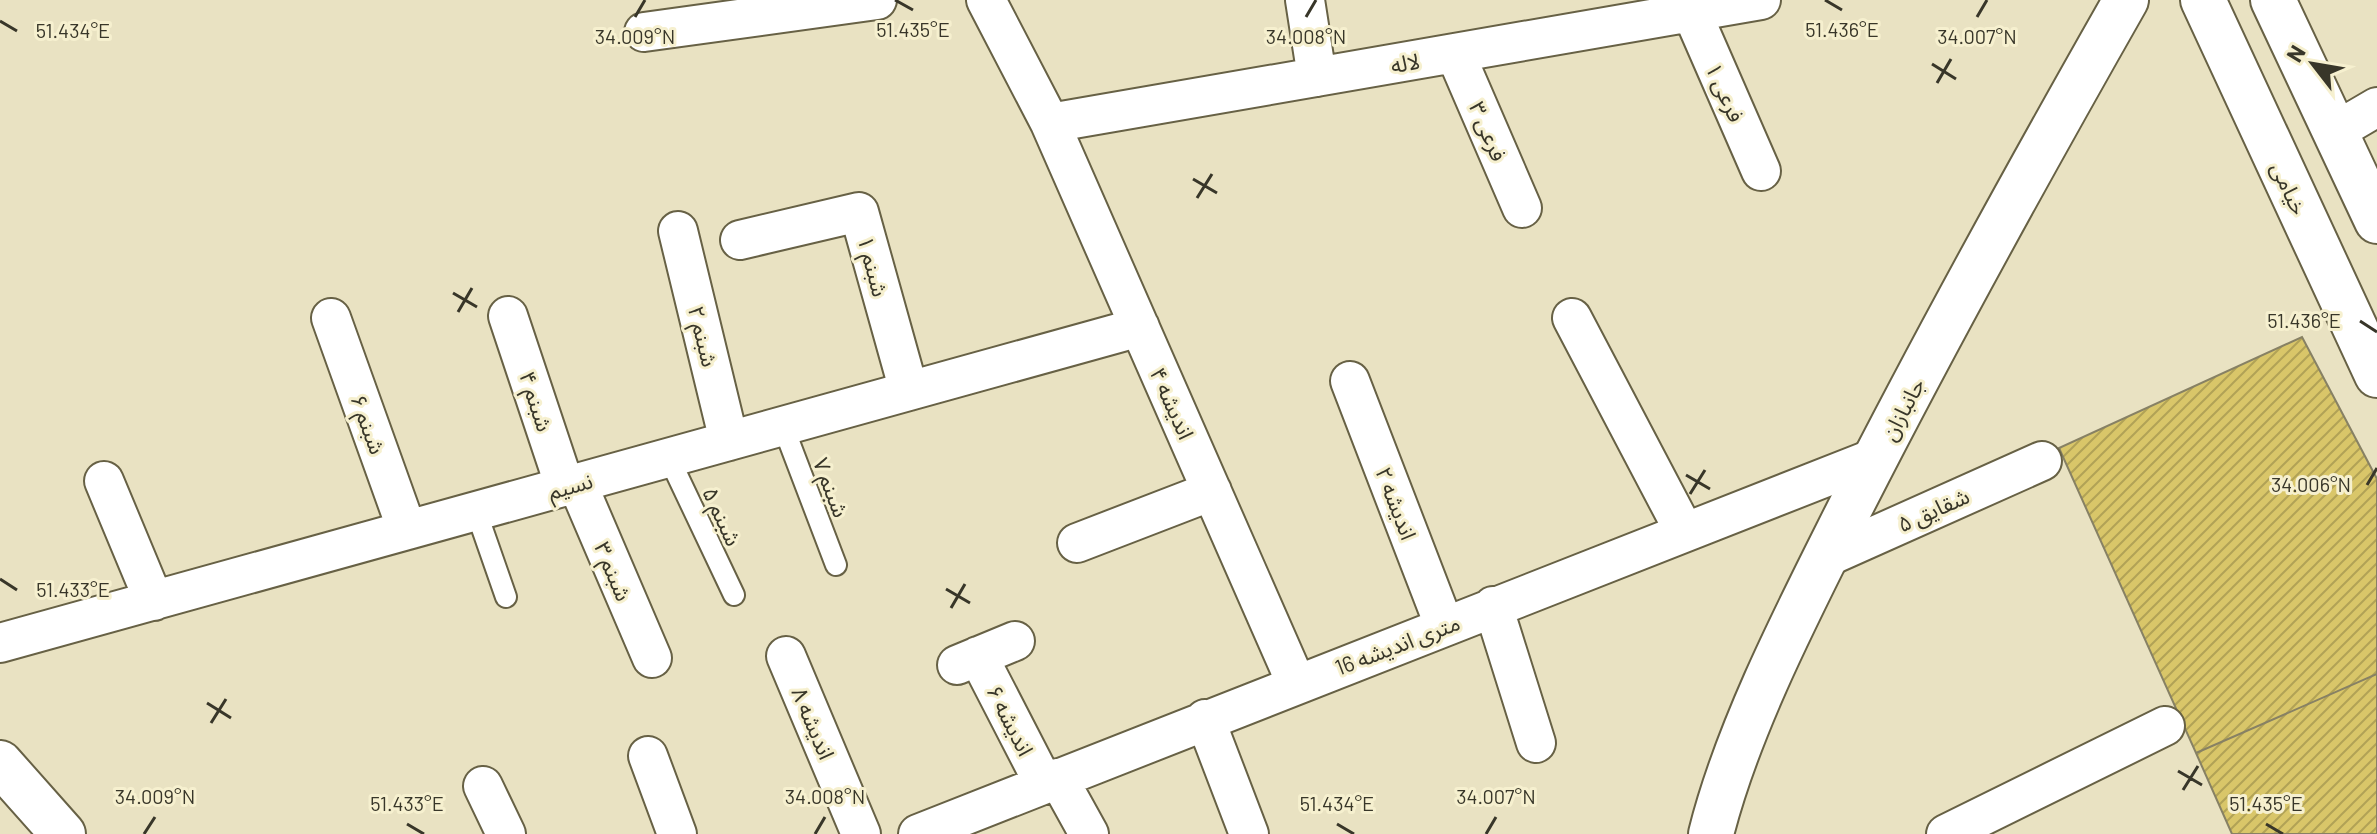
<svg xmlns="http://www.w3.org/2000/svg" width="2377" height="834" font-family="Barlow,'Noto Sans Arabic',sans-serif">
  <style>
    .building { fill: url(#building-hatch); stroke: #878164; stroke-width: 2 }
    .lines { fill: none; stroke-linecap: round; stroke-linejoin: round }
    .lane-casing { stroke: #676145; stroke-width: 24 }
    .street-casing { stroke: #676145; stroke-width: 42 }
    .secondary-casing { stroke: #676145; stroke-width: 48 }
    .lane { stroke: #fff; stroke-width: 20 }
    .street { stroke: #fff; stroke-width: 38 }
    .secondary { stroke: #fff; stroke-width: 44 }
    .ticks { fill: none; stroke: #383629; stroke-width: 3 }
    .labels { text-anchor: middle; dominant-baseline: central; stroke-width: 6; stroke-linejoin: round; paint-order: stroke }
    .street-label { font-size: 22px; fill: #383629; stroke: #f6f0cf }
    .ticks-label { font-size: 20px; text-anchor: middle; fill: #383629; stroke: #f6f0cf; stroke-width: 6; stroke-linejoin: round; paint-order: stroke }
  </style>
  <defs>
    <pattern id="building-hatch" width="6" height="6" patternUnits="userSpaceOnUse" patternTransform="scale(2)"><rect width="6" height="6" fill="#d9c669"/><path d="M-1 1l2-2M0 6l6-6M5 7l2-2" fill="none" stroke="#b1a256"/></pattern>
  </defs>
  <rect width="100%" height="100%" fill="#e9e2c2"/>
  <!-- building -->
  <path class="building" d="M2302,337l75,142v195l-181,79 -137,-305z
    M2377,674v160h-145l-36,-81z"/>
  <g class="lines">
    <!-- lane casing -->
    <g class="lane-casing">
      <path id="lane" d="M783,426l53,139
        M669,458l65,137
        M476,511l30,86"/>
    </g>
    <!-- street casing -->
    <g class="street-casing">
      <path id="street" d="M986,0l64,123 246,560
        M1305,0l12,77
        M1692,13l69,158
        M644,32l233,-32
        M1455,53l67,155
        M1050,123l711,-123
        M2336,131l41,-24
        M678,231l51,210
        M740,240l119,-28 50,179
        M508,316l57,171
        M331,318l76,212
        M1572,318l112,213
        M1350,381l94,244
        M104,481l50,120
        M577,483l75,175
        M1077,543l135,-52
        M1825,558l217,-97
        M1493,606l43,137
        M0,643l1140,-316
        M786,656l75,178
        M978,656l66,128
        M957,665l58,-24
        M1205,719l44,115
        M648,756l29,78
        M1058,778l31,56
        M483,786l23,48
        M918,834l959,-377
        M1946,834l219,-108"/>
    </g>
    <!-- secondary casing -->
    <g class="secondary-casing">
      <path id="secondary" d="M2203,0l174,375
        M2273,0l104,221
        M0,763l63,71
        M1711,834c27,-108 90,-228 140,-328 87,-171 180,-339 275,-506"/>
    </g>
    <!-- lane -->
    <use href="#lane" class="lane"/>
    <!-- street -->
    <use href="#street" class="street"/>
    <!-- secondary -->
    <use href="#secondary" class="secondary"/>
  </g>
  <!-- ticks -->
  <path class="ticks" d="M895,0l18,10M1825,0l17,10M635,17l10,-17M1306,17l10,-17M1977,17l10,-17M0,21l17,10M1932,64l24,15M1937,83l14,-24M1193,179l24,14M1197,198l15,-24M453,293l24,14M458,312l14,-24M2360,321l17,11M1686,475l24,14M2367,485l10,-17M1690,494l15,-24M0,579l17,11M946,589l24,14M951,608l14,-24M207,703l24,15M211,723l15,-24M2178,771l24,14M2183,790l15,-24M407,824l17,10M1337,824l17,10M2266,824l17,10M144,834l11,-17M815,834l10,-17M1486,834l10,-17"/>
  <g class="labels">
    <!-- street labels -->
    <g class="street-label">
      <text transform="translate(1405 62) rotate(-10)">لاله</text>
      <text transform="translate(1726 92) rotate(66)">فرعی ۱</text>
      <text transform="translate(1489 131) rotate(67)">فرعی ۳</text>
      <text transform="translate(2290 188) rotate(65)">خیامی</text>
      <text transform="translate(874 266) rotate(75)">شبنم ۱</text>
      <text transform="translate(704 336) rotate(76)">شبنم ۲</text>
      <text transform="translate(537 401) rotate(72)">شبنم ۴</text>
      <text transform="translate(1173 403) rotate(66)">اندیشه ۴</text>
      <text transform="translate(1902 409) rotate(-62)">جانبازان</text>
      <text transform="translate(369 424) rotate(70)">شبنم ۶</text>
      <text transform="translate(570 485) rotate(-16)">نسیم</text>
      <text transform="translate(832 487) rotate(69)">شبنم ۷</text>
      <text transform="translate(1397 503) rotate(69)">اندیشه ۲</text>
      <text transform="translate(1933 509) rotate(-24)">شقایق ۵</text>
      <text transform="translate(723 516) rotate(65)">شبنم ۵</text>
      <text transform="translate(614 571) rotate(67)">شبنم ۳</text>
      <text transform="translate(1397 644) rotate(-21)">16 متری اندیشه</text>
      <text transform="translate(1011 720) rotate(63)">اندیشه ۶</text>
      <text transform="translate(814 723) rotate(67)">اندیشه ۸</text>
    </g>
  </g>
  <g class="ticks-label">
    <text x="913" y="37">51.435°E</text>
    <text x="1842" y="37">51.436°E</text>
    <text x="73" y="38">51.434°E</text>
    <text x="635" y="44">34.009°N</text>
    <text x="1306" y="44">34.008°N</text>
    <text x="1977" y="44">34.007°N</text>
    <text x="2304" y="328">51.436°E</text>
    <text x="2311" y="492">34.006°N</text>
    <text x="73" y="597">51.433°E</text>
    <text x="155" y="804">34.009°N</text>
    <text x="825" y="804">34.008°N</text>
    <text x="1496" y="804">34.007°N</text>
    <text x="407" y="811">51.433°E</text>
    <text x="1337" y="811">51.434°E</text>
    <text x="2266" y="811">51.435°E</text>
  </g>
  <!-- north arrow -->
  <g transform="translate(2313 64) rotate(301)" stroke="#f6f0cf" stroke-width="6" paint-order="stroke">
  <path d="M0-6L14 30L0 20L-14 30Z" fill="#383629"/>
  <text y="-12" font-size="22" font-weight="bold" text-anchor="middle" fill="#383629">N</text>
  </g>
</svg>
